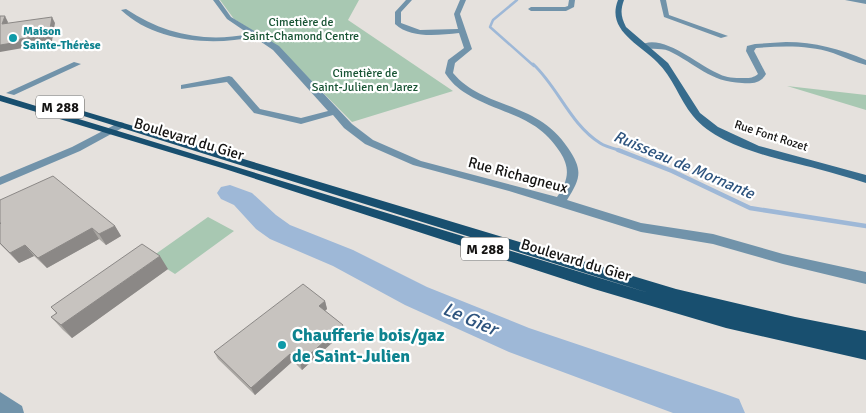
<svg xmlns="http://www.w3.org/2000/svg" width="866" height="413" font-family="Signika,sans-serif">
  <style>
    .green { fill: #a8c8b2 }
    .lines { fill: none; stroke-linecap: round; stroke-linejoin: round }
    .stream-far2 { stroke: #9eb8d7; stroke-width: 2.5 }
    .stream-far1 { stroke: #9eb8d7; stroke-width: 3 }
    .stream { stroke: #9eb8d7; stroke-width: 4.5 }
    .river { fill: #9eb8d7; fill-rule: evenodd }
    .street { fill: #7193aa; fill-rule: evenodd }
    .secondary { fill: #376c8d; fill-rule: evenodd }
    .primary { fill: #184f6f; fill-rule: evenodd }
    .wall { fill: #aba8a4 }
    .shaded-wall { fill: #8b8886 }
    .building { fill: #c7c3bf; stroke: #8b8886 }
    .culture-dot { fill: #0f9aa8; stroke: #fff; stroke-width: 2 }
    .labels { text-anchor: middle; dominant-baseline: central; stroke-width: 4.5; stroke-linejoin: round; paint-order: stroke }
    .far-park-label { font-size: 12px; fill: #175333; stroke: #fff }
    .far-culture-label { font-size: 12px; font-weight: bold; fill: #0d838f; stroke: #fff; text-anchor: start }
    .far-street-label { font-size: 12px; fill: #141312; stroke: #fff }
    .shield { fill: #fff; stroke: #5a5a59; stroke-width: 1 }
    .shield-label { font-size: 14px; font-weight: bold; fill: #141312 }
    .street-label { font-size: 15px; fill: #141312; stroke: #fff }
    .water-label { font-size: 16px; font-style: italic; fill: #2e547e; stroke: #fff }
    .near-culture-label { font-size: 18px; font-weight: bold; fill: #0d838f; stroke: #fff; text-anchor: start }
    .near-water-label { font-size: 19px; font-style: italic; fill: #2e547e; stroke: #fff }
  </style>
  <rect width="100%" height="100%" fill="#e5e1dd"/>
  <!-- green -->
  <path class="green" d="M220,0h139l-11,20 105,71 -101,31 -75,-76 -43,-27z
    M787,86l79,9v15z
    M208,217l26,14 -59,43 -25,-16z"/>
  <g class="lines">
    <!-- stream-far2 -->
    <path class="stream-far2" d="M517,0l-24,20 -3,7 44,39"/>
    <!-- stream-far1 -->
    <path class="stream-far1" d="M533,64c25,23 37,60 67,79 6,4 15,6 22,8"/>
    <!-- stream -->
    <path class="stream" d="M618,150l54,21 78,37 116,18"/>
    <!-- river -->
    <path class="river" d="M230,185l22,8 24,22 14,10 63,25 74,37 102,41 196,66 14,5 6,14h-72l-164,-61 -104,-47 -72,-39 -63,-27 -14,-10 -22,-24 -13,-6 -4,-6 4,-6z"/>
    <!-- street -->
    <path class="street" d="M213,0h6l12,17 48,29 73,78 21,16 48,21 136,36c11,-16 14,-28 3,-45 -24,-38 -59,-37 -93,-58 -10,-6 -16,-12 -22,-21l3,-13 16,-12 -5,-15c-20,2 -48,6 -64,-9v-12l11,-12h6l-11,12v11l19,7 38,-1 -4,-15 6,-14h6l-6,14 12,35 -17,14 -2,10c31,37 83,27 115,75 15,22 13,30 -1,52l74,23 72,11 70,20 83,18v12l-83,-20 -70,-20 -72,-12 -132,-41 -96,-26 -48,-21 -21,-16 -11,-13 -32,9 -47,-11 -27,-31 -46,7v-4l48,-9 3,1 28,32 41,9 27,-7 -55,-61 -19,-13c-43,9 -99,5 -133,-27l5,-1c37,25 79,34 123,25l-22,-15z
      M569,0h6l-1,7 -8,4h-35l-3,-2 3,-2h34l3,-1z
      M660,0h6l3,15 59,21 -7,2 -57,-21z
      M845,0h21v4z
      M786,42c29,0 54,7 80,18v5c-11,-3 -22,-8 -33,-12 -25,-8 -50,-7 -77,-5l-2,3 12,23c-5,9 -14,10 -24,9 -32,-1 -46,-19 -73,-32 -9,-4 -22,0 -30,-5 22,-15 59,19 78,27 7,4 14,5 23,5 7,0 12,1 18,-4l-12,-23 1,-5 8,-2z
      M74,62l7,2 -67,31 -8,-2z
      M120,122l4,1v4l-44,24 -80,34v-8l72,-30z
      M0,392l22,14 2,7h-24z"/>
    <!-- secondary -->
    <path class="secondary" d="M618,0h6c-4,11 -3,17 2,27l42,36 32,50 18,14 41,19 107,29v8c-16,-5 -32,-10 -48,-14 -38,-10 -99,-21 -125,-53 -14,-17 -20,-39 -36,-54 -18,-18 -51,-32 -39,-62z"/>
    <!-- primary -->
    <path class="primary" d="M0,95l649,198 -607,-190 2,-2h6l626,188 119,28 71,14v29l-140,-32 -132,-39 -369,-120 -225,-68z"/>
  </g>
  <!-- wall -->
  <path class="wall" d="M0,200l115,26 6,10 -15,9 -7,-6 -52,29 -13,-12 -15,7 -19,-19z
    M168,269l-96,69 -9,-8 -12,-13 5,-4 -5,-6z
    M325,301l2,8 -2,2 18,14 1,7 -42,38 -9,-9 -38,34 -37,-36 -4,-7z"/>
  <!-- shaded-wall -->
  <path class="shaded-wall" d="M5,16l3,6 -3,8 -3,-6z
    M52,17l3,6 -3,18 -28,5 -1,2 -23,4v-7l20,-6z
    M115,226l6,10 -15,9 -7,-11z
    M92,228l7,11 -52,29 -9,-10z
    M25,245l9,11 -15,7 -9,-10z
    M160,256l8,13 -96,69 -11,-13z
    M325,301l2,8 -6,5 -2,-8z
    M343,325l1,7 -42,38 -2,-7z
    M290,354l3,7 -38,34 -4,-7z"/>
  <!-- building -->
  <path class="building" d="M0,16h5l-3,8 50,-7 -3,18 -29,4 -1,3 -19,3z
    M53,176l62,50 -16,8 -7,-6 -54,30 -13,-13 -15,8 -10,-10v-19l1,-1h-1v-23z
    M142,244l18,12 -99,69 -10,-8 6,-4 -6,-6z
    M303,284l22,17 -6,5 24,19 -43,38 -10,-9 -39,34 -37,-36z"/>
  <!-- markers -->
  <g class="culture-dot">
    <circle cx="13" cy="38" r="5"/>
    <circle cx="282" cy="345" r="5"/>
  </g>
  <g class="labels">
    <!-- far-park labels -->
    <g class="far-park-label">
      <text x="301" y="22">Cimetière de<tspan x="301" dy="14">Saint-Chamond Centre</tspan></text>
      <text x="365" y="73">Cimetière de<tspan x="365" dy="14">Saint-Julien en Jarez</tspan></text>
    </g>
    <!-- far-culture labels -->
    <g class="far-culture-label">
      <text x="23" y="31">Maison<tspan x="23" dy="14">Sainte-Thérèse</tspan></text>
    </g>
    <!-- far-street labels -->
    <g class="far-street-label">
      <text transform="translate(771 136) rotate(18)">Rue Font Rozet</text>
    </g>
    <!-- shield labels -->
    <g class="shield">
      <rect x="36" y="95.5" width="48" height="23" rx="4"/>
      <rect x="461" y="237.5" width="48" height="23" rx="4"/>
    </g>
    <g class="shield-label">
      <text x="60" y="107">M 288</text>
      <text x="485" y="249">M 288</text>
    </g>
    <!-- street labels -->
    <g class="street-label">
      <text transform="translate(189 139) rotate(17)">Boulevard du Gier</text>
      <text transform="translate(518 175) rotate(15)">Rue Richagneux</text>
      <text transform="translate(576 260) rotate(17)">Boulevard du Gier</text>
    </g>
    <!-- water labels -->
    <g class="water-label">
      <text transform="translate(684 165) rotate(23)">Ruisseau de Mornante</text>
    </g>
    <!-- near-culture labels -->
    <g class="near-culture-label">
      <text x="292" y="335">Chaufferie bois/gaz<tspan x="292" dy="21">de Saint-Julien</tspan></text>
    </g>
    <!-- near-water labels -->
    <g class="near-water-label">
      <text transform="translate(470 319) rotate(23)">Le Gier</text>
    </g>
  </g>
</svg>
